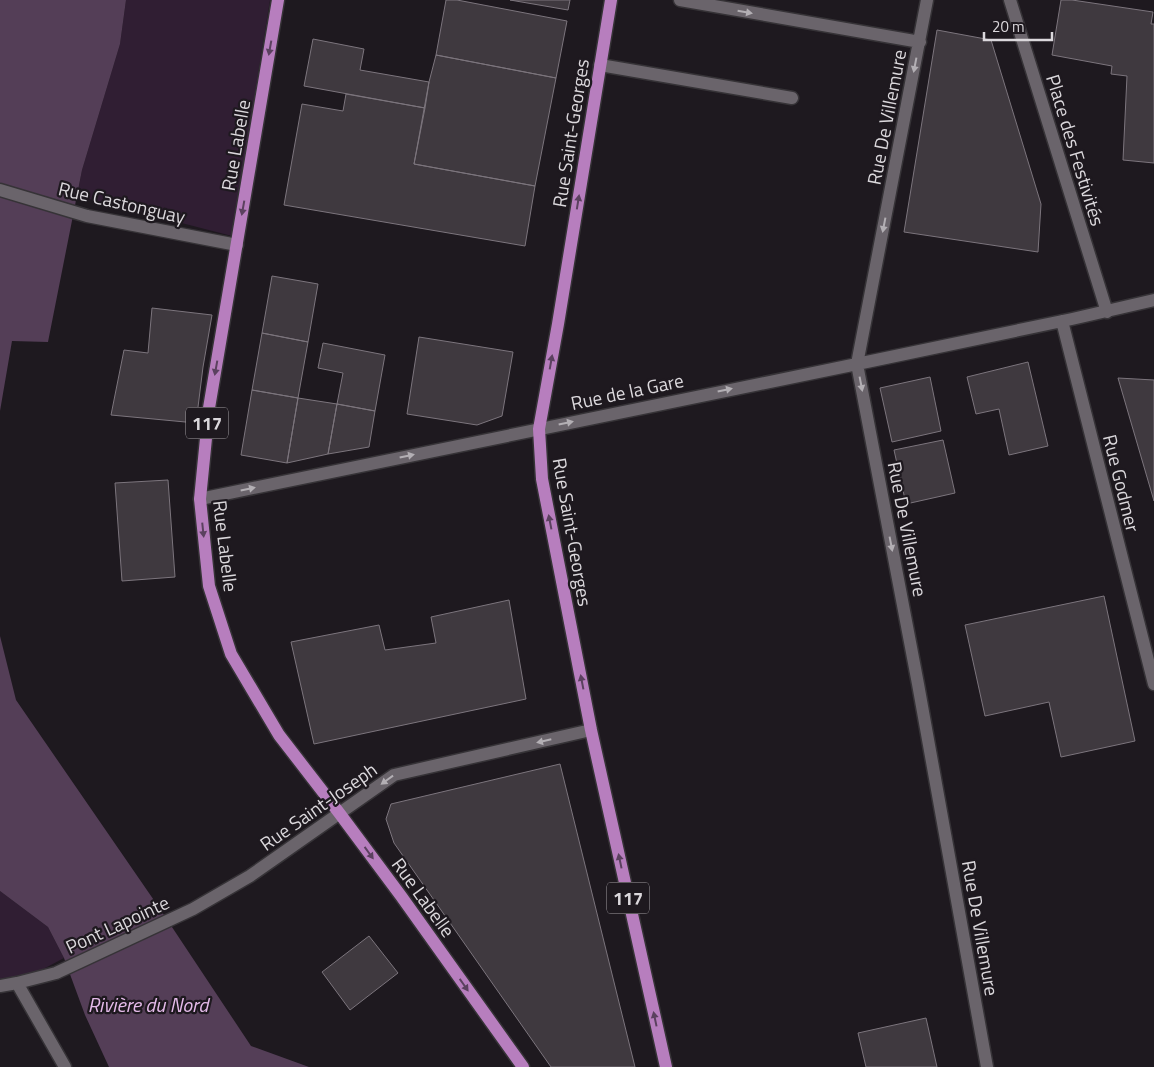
<svg xmlns="http://www.w3.org/2000/svg" width="1154" height="1067" font-family="'Titillium Web',sans-serif">
  <style>
    .green { fill: #301e33 }
    .water { fill: #543e57 }
    .building { fill: #3f393f; stroke: #7c757d }
    .lines { fill: none; stroke-linecap: round; stroke-linejoin: round }
    .minor-casing { stroke: #363337; stroke-width: 15 }
    .major-casing { stroke: #363337; stroke-width: 15 }
    .minor { stroke: #6a646b; stroke-width: 12 }
    .major { stroke: #b77ebe; stroke-width: 12 }
    .oneway { fill: #b3afb4 }
    .oneway2 { fill: #5b415f }
    .labels { text-anchor: middle; dominant-baseline: central; stroke-width: 4.5; stroke-linejoin: round; paint-order: stroke }
    .shield { fill: #1e191f; stroke: #a29fa3; stroke-width: 1 }
    .shield-label { font-size: 18px; font-weight: bold; fill: #dbd8dc }
    .street-label { font-size: 19px; fill: #dbd8dc; stroke: #1e191f }
    .water-label { font-size: 20px; font-style: italic; fill: #e5bbea; stroke: #1e191f }
  </style>
  <rect width="100%" height="100%" fill="#1e191f"/>
  <!-- green -->
  <path class="green" d="M126,0h144l-38,236 -155,-40 5,-26 38,-126z
    M0,891l48,36 16,31 -47,25 -17,3z"/>
  <!-- water -->
  <path class="water" d="M0,0h126l-6,44 -38,126 -34,172 -36,-1 -12,70z
    M0,636l16,64 144,209 91,137 58,21h-200l-24,-52 -21,-57 -16,-31 -48,-36z"/>
  <!-- building -->
  <path class="building" d="M446,0h11l110,21 -11,57 -120,-23z
    M510,0h60l-2,10z
    M1061,0h11l81,12 -2,12h3v139l-31,-3 4,-84 -16,-2 1,-8 -60,-11z
    M937,30l54,10 50,164 -3,48 -134,-20z
    M313,39l51,10 -4,21 69,12 -4,26 -121,-22z
    M436,55l120,23 -21,108 -121,-22 15,-82z
    M346,94l79,14 -11,56 121,22 -10,60 -241,-41 18,-101 41,7z
    M272,276l46,8 -10,58 -46,-9z
    M152,308l60,7 -9,52 -7,56 -85,-8 13,-65 24,3z
    M262,333l46,9 -10,56 -46,-8z
    M419,337l94,15 -11,64 -25,9 -70,-11z
    M323,343l62,12 -10,56 -38,-7 6,-31 -25,-5z
    M1028,362l20,84 -39,9 -10,-46 -23,5 -9,-37z
    M930,377l11,54 -49,11 -12,-54z
    M1118,378l36,2v121z
    M252,390l46,8 -11,65 -46,-8z
    M298,398l39,6 -9,50 -41,9z
    M337,404l38,7 -6,36 -41,7z
    M943,440l12,53 -49,11 -12,-54z
    M168,480l7,97 -53,4 -7,-98z
    M1104,596l31,145 -74,16 -12,-55 -64,14 -20,-91z
    M509,600l17,99 -212,45 -23,-102 88,-17 6,25 51,-7 -5,-26z
    M560,764l75,303h-84l-157,-224 -8,-24 5,-15z
    M369,936l29,37 -48,37 -28,-38z
    M926,1018l11,49h-71l-8,-34z"/>
  <g class="lines">
    <!-- minor casing -->
    <g class="minor-casing">
      <path id="minor" d="M680,0l240,42
        M927,0l-70,364 61,320 69,383
        M1010,0l97,312
        M600,65l192,33
        M0,190l87,26 150,29
        M1062,321l92,363
        M200,499l657,-135 215,-45 82,-19
        M17,983l48,84
        M0,986l17,-3 39,-10 137,-64 57,-33 144,-101 197,-45"/>
    </g>
    <!-- major casing -->
    <g class="major-casing">
      <path id="major" d="M278,0l-69,408 -9,91 9,87 22,68 48,81 61,79 61,82 122,171
        M611,0l-53,324 -19,105 3,50 49,251 75,337"/>
    </g>
    <!-- minor -->
    <use href="#minor" class="minor"/>
    <!-- major -->
    <use href="#major" class="major"/>
  </g>
  <!-- one-way arrows -->
  <defs><path id="oneway-solid" d="M-6-.8H1V-3.2L6.5 0L1 3.2V.8H-6Z" transform="scale(1.25)"/></defs>
  <g class="oneway">
    <use href="#oneway-solid" transform="translate(745 12) rotate(10)"/>
    <use href="#oneway-solid" transform="translate(915 65) rotate(101)"/>
    <use href="#oneway-solid" transform="translate(884 225) rotate(101)"/>
    <use href="#oneway-solid" transform="translate(861 384) rotate(79)"/>
    <use href="#oneway-solid" transform="translate(725 390) rotate(-12)"/>
    <use href="#oneway-solid" transform="translate(566 423) rotate(-12)"/>
    <use href="#oneway-solid" transform="translate(407 456) rotate(-12)"/>
    <use href="#oneway-solid" transform="translate(248 489) rotate(-12)"/>
    <use href="#oneway-solid" transform="translate(891 544) rotate(79)"/>
    <use href="#oneway-solid" transform="translate(544 741) rotate(167)"/>
    <use href="#oneway-solid" transform="translate(387 780) rotate(144)"/>
  </g>
  <g class="oneway2">
    <use href="#oneway-solid" transform="translate(270 48) rotate(100)"/>
    <use href="#oneway-solid" transform="translate(578 202) rotate(-81)"/>
    <use href="#oneway-solid" transform="translate(243 208) rotate(100)"/>
    <use href="#oneway-solid" transform="translate(551 362) rotate(-80)"/>
    <use href="#oneway-solid" transform="translate(216 368) rotate(100)"/>
    <use href="#oneway-solid" transform="translate(550 522) rotate(-101)"/>
    <use href="#oneway-solid" transform="translate(203 530) rotate(84)"/>
    <use href="#oneway-solid" transform="translate(582 682) rotate(-101)"/>
    <use href="#oneway-solid" transform="translate(369 853) rotate(54)"/>
    <use href="#oneway-solid" transform="translate(620 861) rotate(-102)"/>
    <use href="#oneway-solid" transform="translate(464 985) rotate(55)"/>
    <use href="#oneway-solid" transform="translate(655 1019) rotate(-102)"/>
  </g>
  <g class="labels">
    <!-- shield labels -->
    <g class="shield">
      <rect x="186" y="407.5" width="42" height="31" rx="4"/>
      <rect x="607" y="882.5" width="42" height="31" rx="4"/>
    </g>
    <g class="shield-label">
      <text x="207" y="423">117</text>
      <text x="628" y="898">117</text>
    </g>
    <!-- street labels -->
    <g class="street-label">
      <text transform="translate(886 117) rotate(-79)">Rue De Villemure</text>
      <text transform="translate(570 133) rotate(-81)">Rue Saint-Georges</text>
      <text transform="translate(235 145) rotate(-80)">Rue Labelle</text>
      <text transform="translate(1076 150) rotate(73)">Place des Festivités</text>
      <text transform="translate(122 202) rotate(13)">Rue Castonguay</text>
      <text transform="translate(627 391) rotate(-12)">Rue de la Gare</text>
      <text transform="translate(1122 483) rotate(76)">Rue Godmer</text>
      <text transform="translate(908 529) rotate(79)">Rue De Villemure</text>
      <text transform="translate(573 532) rotate(80)">Rue Saint-Georges</text>
      <text transform="translate(226 546) rotate(83)">Rue Labelle</text>
      <text transform="translate(318 806) rotate(-35)">Rue Saint-Joseph</text>
      <text transform="translate(424 897) rotate(54)">Rue Labelle</text>
      <text transform="translate(117 924) rotate(-25)">Pont Lapointe</text>
      <text transform="translate(981 928) rotate(80)">Rue De Villemure</text>
    </g>
    <!-- water labels -->
    <g class="water-label">
      <text x="148" y="1004">Rivière du Nord</text>
    </g>
  </g>
  <!-- scale -->
  <path d="M984 32v8h68v-8" fill="none" stroke="#dbd8dc" stroke-width="2.5"/>
  <text x="992" y="32" font-size="15" fill="#dbd8dc" stroke="#1e191f" stroke-width="4" paint-order="stroke">20 m</text>
</svg>
